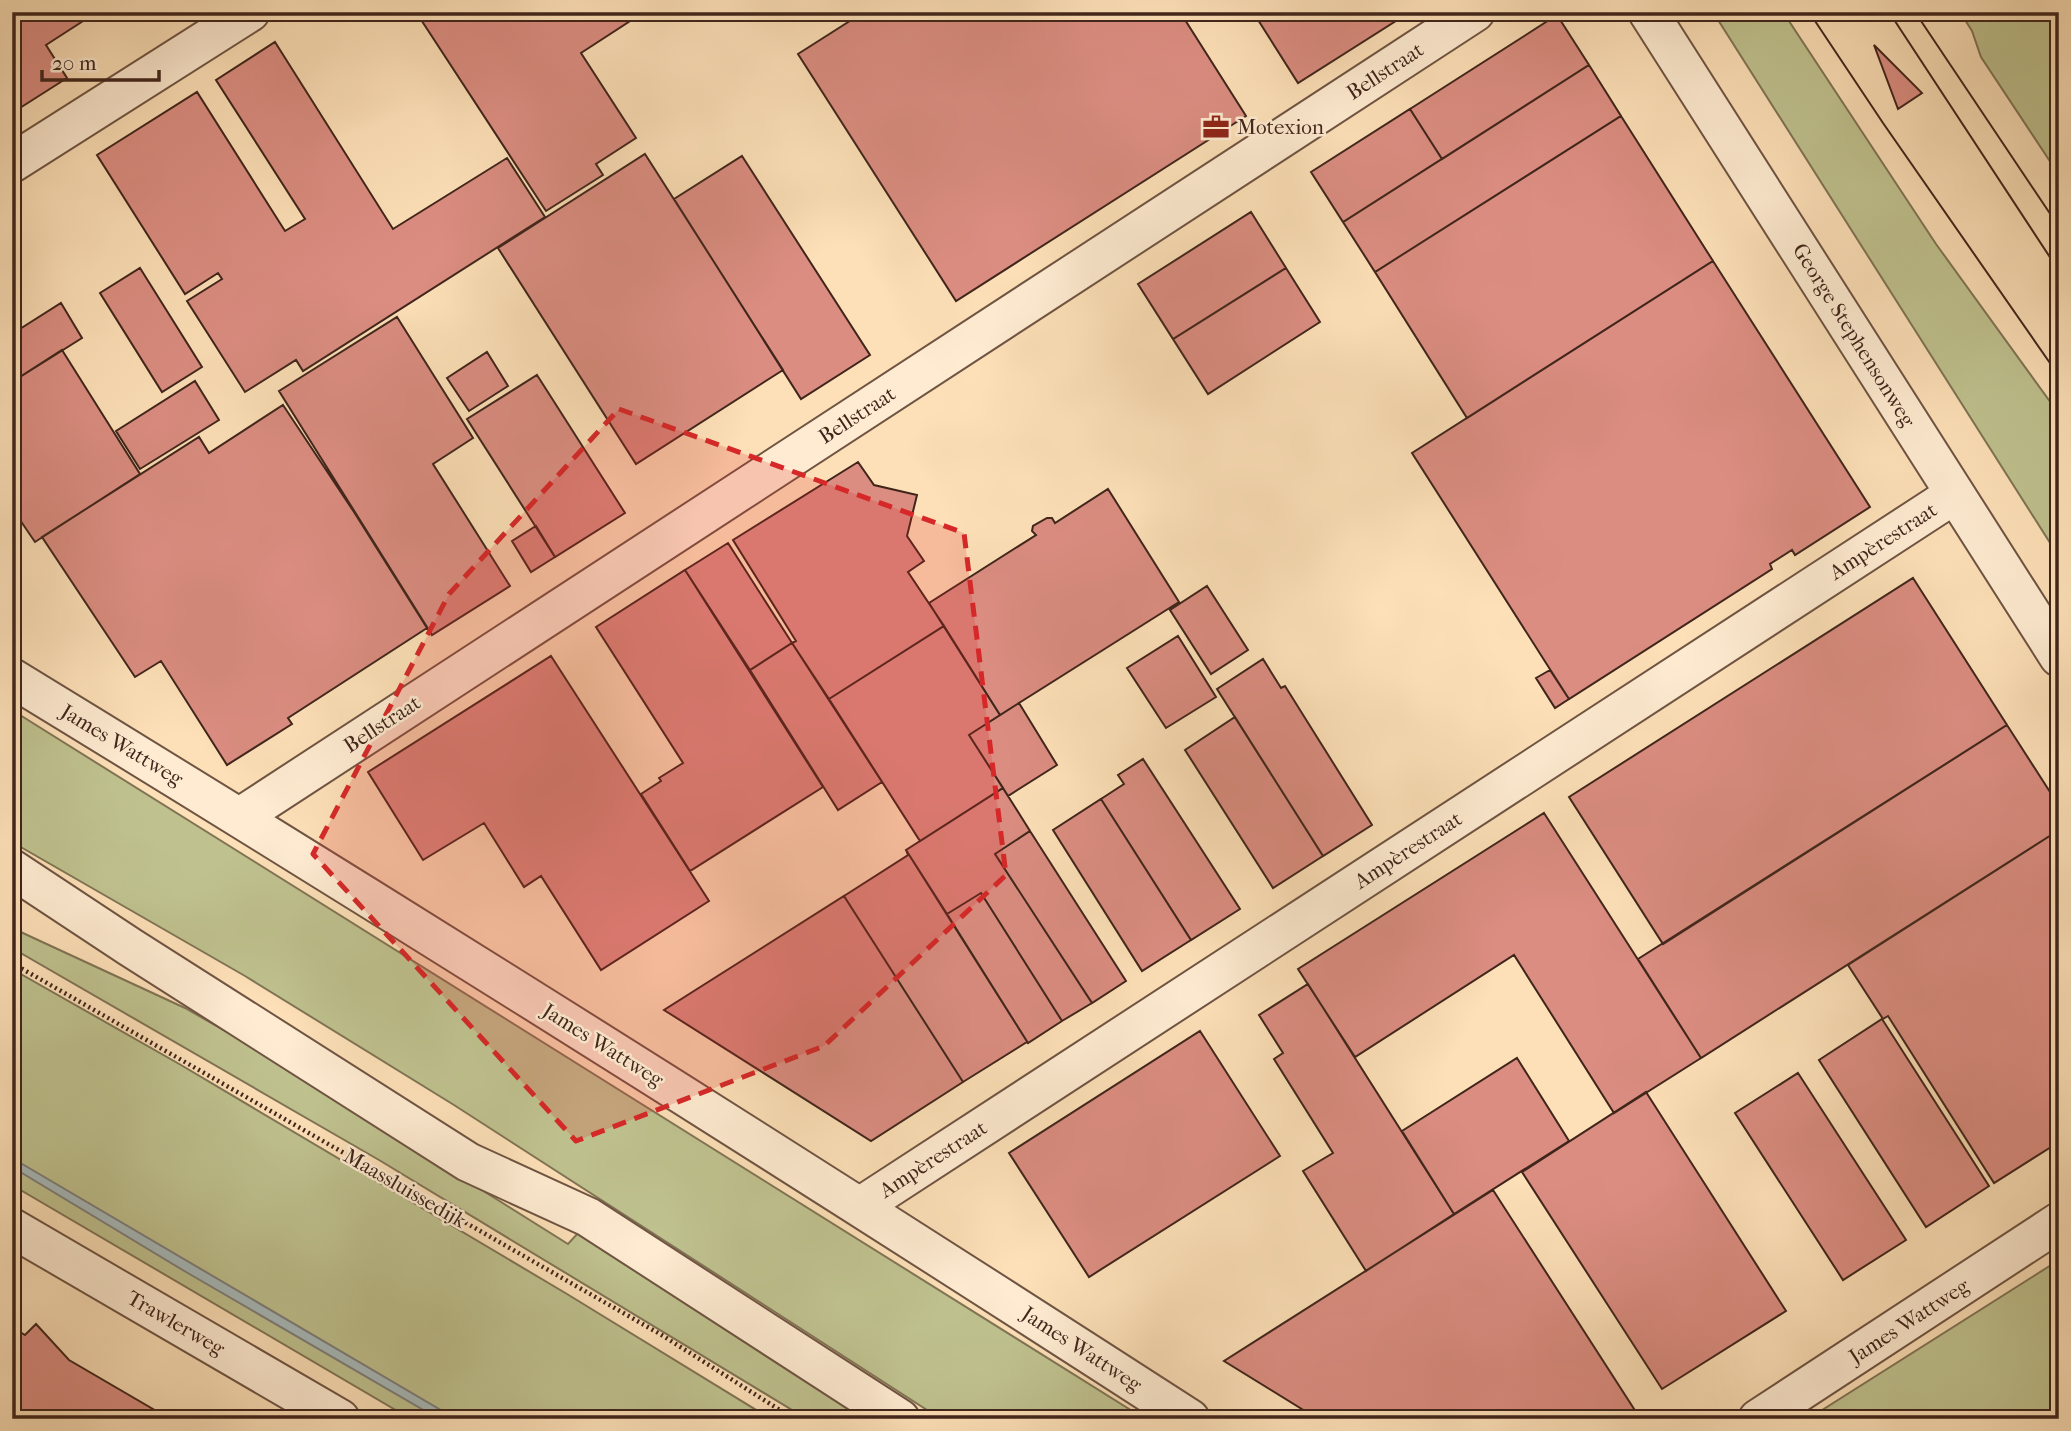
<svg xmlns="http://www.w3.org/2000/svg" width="2071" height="1431" font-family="'IM FELL French Canon',serif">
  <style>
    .green { fill: #bfc28f; stroke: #807455; stroke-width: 2 }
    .water { fill: #a6babb; stroke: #7d7e7b; stroke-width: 2 }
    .building { fill: #db8d81; stroke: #40251b; stroke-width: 2 }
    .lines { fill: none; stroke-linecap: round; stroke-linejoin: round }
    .minor-casing { stroke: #6f5442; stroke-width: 42 }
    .path { stroke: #40251b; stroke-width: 4.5; stroke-dasharray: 2 3.5; stroke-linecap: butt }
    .minor { stroke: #feebd1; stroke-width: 38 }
    .tram { stroke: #40251b; stroke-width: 2 }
    .marked { fill: #d62828; fill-opacity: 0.2; stroke: #d62828; stroke-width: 5; stroke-dasharray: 14 9; stroke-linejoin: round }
    .labels { text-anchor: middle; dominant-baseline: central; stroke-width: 5; stroke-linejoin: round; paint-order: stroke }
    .street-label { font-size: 21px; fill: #40251b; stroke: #feebd1 }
    .poi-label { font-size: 21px; fill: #40251b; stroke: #feebd1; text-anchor: start }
  </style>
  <rect width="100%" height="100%" fill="#fde0b8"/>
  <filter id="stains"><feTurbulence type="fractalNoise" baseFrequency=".00286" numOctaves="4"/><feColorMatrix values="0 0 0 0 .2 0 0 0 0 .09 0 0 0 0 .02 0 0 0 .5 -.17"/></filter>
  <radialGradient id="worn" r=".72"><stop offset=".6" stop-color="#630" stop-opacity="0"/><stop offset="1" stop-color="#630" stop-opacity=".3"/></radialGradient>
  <!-- green -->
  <path class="green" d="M1713,12h70l153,232 123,170v143z
    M1960,12h99v163l-78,-118 -9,-26z
    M12,710l1133,709h-204l-487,-314 -209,-129 -233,-134z
    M12,928l173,80 72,41 311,195 11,-12 292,187h-64l-428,-259 -367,-212z
    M12,969l169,96 386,229 204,125h-360l-399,-234z
    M2059,1260v159h-251z"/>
  <!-- water -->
  <path class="water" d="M12,1158l444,261h-17l-253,-147 -174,-105z"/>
  <!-- building -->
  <path class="building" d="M12,12h85l-51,33 21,33 -55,35z
    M416,12h228l-63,41 55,85 -40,26 7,11 -57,36z
    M864,12h316l66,104 -290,185 -158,-247z
    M1253,12h157l-112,71z
    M1557,15l32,50 -147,94 -32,-50z
    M275,42l118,187 114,-71 38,59 -242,154 -7,-11 -51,32 -58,-91 35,-22 -4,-6 -33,21 -88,-139 100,-63 88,139 20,-12 -89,-139z
    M1874,45l48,48 -24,16z
    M1589,65l32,51 -246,156 -32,-50z
    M1410,109l32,50 -99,63 -32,-50z
    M1621,116l92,145 -246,157 -92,-146z
    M645,154l138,216 -147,94 -138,-216z
    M742,156l128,199 -69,44 -127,-200z
    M1251,212l35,56 -113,71 -35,-55z
    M1713,261l157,246 -75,48 -3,-5 -22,14 2,5 -203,130 -157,-246z
    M140,268l62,99 -40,25 -62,-99z
    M1286,268l34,54 -112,72 -35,-55z
    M61,303l21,35 -70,44v-48z
    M397,317l76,121 -40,26 77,122 -78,49 -153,-244z
    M62,350l78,124 -105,68 -15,-22 -8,4v-142z
    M487,352l21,34 -39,25 -22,-33z
    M537,375l88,138 -70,44 -88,-138z
    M195,381l24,39 -79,49 -24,-38z
    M283,405l71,107 73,116 -139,90 4,6 -65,41 -66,-104 -26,16 -93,-140 157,-100 10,16z
    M858,462l16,23 43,10 -10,41 17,25 -16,11 36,54 -115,73 -37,-56 4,-2 -63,-101z
    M1108,489l71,113 -179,113 -71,-112 107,-68 -4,-4 1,-5 14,-8h5l3,5z
    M536,526l19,31 -24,15 -19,-31z
    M728,543l64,100 -42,27 -65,-100z
    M685,570l138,217 -133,84 -49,-77 20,-13 -2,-3 24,-15 -87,-136z
    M1913,578l94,147 -344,219 -94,-147z
    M1207,586l41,64 -37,24 -41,-64z
    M944,626l56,89 -31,20 34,53 -83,53 -91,-142z
    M1178,636l38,61 -50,31 -39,-60z
    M792,643l90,139 -44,28 -88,-140z
    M551,656l158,245 -108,69 -60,-94 -17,11 -40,-64 -61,37 -55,-88z
    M1263,659l18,29 4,-2 87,139 -49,31 -106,-167z
    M1550,670l19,29 -14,9 -19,-30z
    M1019,703l38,62 -49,31 -39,-61z
    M1235,717l88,139 -50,32 -88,-138z
    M2007,725l52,81v24l-358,228 -63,-99z
    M1143,759l97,150 -49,31 -90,-141 23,-15 -6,-9z
    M1003,788l27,43 -35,23 97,149 -30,18 -81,-128 -34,21 -41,-64z
    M1101,799l90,141 -49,31 -89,-141z
    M1544,813l157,245 -87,55 -100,-158 -159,102 -57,-88z
    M2059,830v312l-65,41 -106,-167 -5,3 -35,-54z
    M1030,831l96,150 -34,22 -97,-149z
    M906,850l122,193 -1,-1 -64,40 -119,-186 64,-41z
    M981,893l81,128 -34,22 -81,-129z
    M844,896l119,186 -92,59 -207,-131z
    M1308,984l146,230 -88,57 -63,-100 30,-18 -59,-94 9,-6 -24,-38z
    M1882,1019l107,167 -63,41 -107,-167z
    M1200,1031l80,125 -191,121 -80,-124z
    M1517,1058l52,83 -115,73 -52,-83z
    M1798,1073l108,167 -63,40 -108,-167z
    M1646,1092l140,219 -124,78 -140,-217z
    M1493,1190l143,222 -11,7h-307l-94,-58z
    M36,1324l33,36 101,59h-158v-92l13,8z"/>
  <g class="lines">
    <!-- minor casing -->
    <g class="minor-casing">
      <path id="minor" d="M1648,12l411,645
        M12,163l238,-151
        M12,678c396,242 788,489 1178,741
        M240,817l1235,-805
        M12,869l118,78 338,215 120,55 312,202
        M861,1206l1094,-712
        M12,1228l328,191
        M1758,1419l301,-197"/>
    </g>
    <!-- path -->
    <path class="path" d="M12,963l648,371 134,85"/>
    <!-- minor -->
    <use href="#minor" class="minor"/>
    <!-- tram -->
    <path class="tram" d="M1809,12l74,111 176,253
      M1889,12l170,259
      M1915,12l144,215"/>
  </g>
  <!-- marked area -->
  <path class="marked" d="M619,409l345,124 42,342 -182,171 -248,95 -263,-287 136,-260z"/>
  <!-- icons -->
  <defs>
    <g id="office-bare" transform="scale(2.1)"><path d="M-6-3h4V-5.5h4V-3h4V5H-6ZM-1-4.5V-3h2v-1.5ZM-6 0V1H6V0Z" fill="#8f2418" stroke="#feebd1" stroke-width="2.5" paint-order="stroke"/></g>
  </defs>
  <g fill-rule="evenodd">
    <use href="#office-bare" x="1216" y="127"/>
  </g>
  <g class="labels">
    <!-- street labels -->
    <g class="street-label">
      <text transform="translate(1385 71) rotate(-33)">Bellstraat</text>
      <text transform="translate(1854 335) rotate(58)">George Stephensonweg</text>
      <text transform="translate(857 415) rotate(-33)">Bellstraat</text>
      <text transform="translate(1883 541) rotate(-33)">Ampèrestraat</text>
      <text transform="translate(382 724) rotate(-33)">Bellstraat</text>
      <text transform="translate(122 745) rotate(31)">James Wattweg</text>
      <text transform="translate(1408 850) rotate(-33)">Ampèrestraat</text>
      <text transform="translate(603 1045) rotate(32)">James Wattweg</text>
      <text transform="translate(933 1159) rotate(-33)">Ampèrestraat</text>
      <text transform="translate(405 1188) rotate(30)">Maassluissedijk</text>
      <text transform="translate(1909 1321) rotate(-33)">James Wattweg</text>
      <text transform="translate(176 1323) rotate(30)">Trawlerweg</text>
      <text transform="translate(1082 1349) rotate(33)">James Wattweg</text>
    </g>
    <!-- poi labels -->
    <g class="poi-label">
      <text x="1237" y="127">Motexion</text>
    </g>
  </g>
  <!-- margin -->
  <rect width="2071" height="1431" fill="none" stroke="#fde0b8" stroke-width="42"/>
  <rect x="14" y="14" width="2043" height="1403" fill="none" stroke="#40251b" stroke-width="3.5"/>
  <rect x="21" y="21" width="2029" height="1389" fill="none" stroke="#40251b" stroke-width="2"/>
  <!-- scale -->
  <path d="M42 70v10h117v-10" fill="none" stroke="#40251b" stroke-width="3.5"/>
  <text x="52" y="70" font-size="21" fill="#40251b" stroke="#feebd1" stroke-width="5" paint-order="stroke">20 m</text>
  <rect width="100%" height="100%" filter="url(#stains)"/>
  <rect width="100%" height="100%" fill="url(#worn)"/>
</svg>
